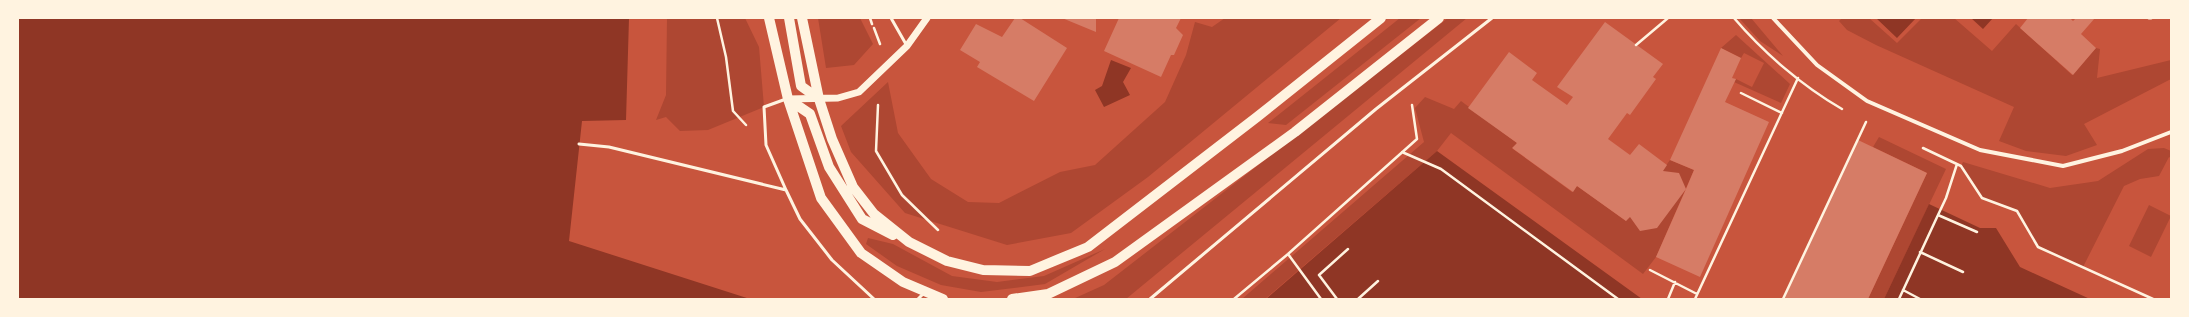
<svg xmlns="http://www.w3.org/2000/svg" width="2189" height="317" font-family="Figtree,sans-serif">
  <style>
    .green { fill: #ae4732 }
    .water { fill: #8f3625 }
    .building { fill: #d67c66 }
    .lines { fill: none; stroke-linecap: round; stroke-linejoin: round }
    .path { stroke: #fff3e0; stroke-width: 2.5 }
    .service { stroke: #fff3e0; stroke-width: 3 }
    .minor { stroke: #fff3e0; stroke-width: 4 }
    .tertiary { stroke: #fff3e0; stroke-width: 7 }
    .primary { stroke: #fff3e0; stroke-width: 10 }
  </style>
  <rect width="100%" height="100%" fill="#c8553d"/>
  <!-- green -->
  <path class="green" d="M667,18h78l14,29 5,60 -56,23 -28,1 -14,-14 -10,3 10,-25z
    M818,18h42l13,26 -19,21 -28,3z
    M1225,18h116l-193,159 -77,56 -64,12 -102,-32 -54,-61 -10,-26 47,-44 10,51 33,46 37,23 31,1 61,-31 35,-7 70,-63 21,-47 9,-33 17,5z
    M1400,18h21l-135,107 -18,-2z
    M1448,18h19l-341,281h-53l31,-14z
    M1739,18h12l32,38 -23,-15z
    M1842,18h27l28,25 25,-25h32l38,33 24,-27 56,51 24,-27 4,1 -3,29 74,-18v19l-87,45 13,21 -31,11 -40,-5 -27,-10 15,-34 -138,-62 -29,-15 -8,-9z
    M1736,35l54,49 -9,19 -47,-21 2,-3 16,8 12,-24 -20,-10 -3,5 -20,-10z
    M1425,97l29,12 7,-8 56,42 -4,6 59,43 5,-6 49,35 44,-61 24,10 -38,87 -13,17 -192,-141 -14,18 -172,148h-23l182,-157 -9,-34z
    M1879,137l67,32 -62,130h-16l59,-126 -54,-26z
    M2164,148l7,3v7l-2,-1 -10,19 -19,3 -16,7 -41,81 -45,-20 -21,-36 -35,-13 -21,-32 2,-4 87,26 48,-7 50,-32z
    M2149,205l22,11 -20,41 -22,-11z
    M868,238l25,6 59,32 45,6 47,-6 61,-27 -60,35 -64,8 -40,-7 -44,-19 -31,-22z"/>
  <!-- water -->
  <path class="water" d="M18,18h611l-3,102 -44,1 -13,120 181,58h-732z
    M1876,18h40l-19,20z
    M1971,18h22l-10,11z
    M1111,60l20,8 -8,14 7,13 -26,12 -9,-17 7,-4z
    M1437,151l205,148h-376z
    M1929,204l51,24h16l24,39 70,32h-206z"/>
  <!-- building -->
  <path class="building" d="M1015,18h5l47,30 -33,53 -57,-34 3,-5 -20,-12 16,-26 26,13z
    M1062,18h34v14z
    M1119,18h62l-5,10 7,7 -9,20h-3l-10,22 -57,-26z
    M2028,18h42l3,3 3,-3h19l-14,16 15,14 -23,27 -53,-47z
    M1605,22l58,42 -10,13 3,2 -26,36 -3,-2 -19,26 22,16 9,-11 28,21 -4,6 16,2 7,16 8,-19 -24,-10 51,-112 20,10 -9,20 4,1 -11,23 44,20 -69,155 -44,-20 30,-68 -29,39 -17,3 -10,-14 -4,4 -49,-35 -4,6 -61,-44 5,-5 -49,-35 41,-56 28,21 -5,7 35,25 6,-8 -16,-10z
    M1858,140l69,33 -59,126h-85z"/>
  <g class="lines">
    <!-- path -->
    <path class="path" d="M717,18l9,39 7,54 13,14
      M870,18l2,6
      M1734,18c29,34 68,68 108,91
      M874,28l6,16
      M1636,45l32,-27
      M1741,93l41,20
      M878,105l-2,46 26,44 36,35
      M1923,148l38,18 21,32 35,13 21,36 115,52
      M1402,152l39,17 177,130
      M1938,215l8,-17 11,-34
      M1920,252l43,20
      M1288,254l33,45
      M1650,270l47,24
      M1903,290l17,9
      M1234,299l54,-45 129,-115 -5,-34
      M1337,299l-18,-24 29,-26
      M1358,299l20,-18
      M1668,299l7,-17
      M1695,299l103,-221
      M1783,299l83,-177
      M1899,299l39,-84 39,17"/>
    <!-- service -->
    <path class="service" d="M891,18l16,28
      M2149,18h2
      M579,144l30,3 177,43 14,29 32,41 42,39
      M786,190l-20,-45 -2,-38 22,-8
      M918,299l6,-6
      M1150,299l226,-190 116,-91"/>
    <!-- minor -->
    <path class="minor" d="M1773,18l44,47 50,36 113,49 83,16 59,-15 49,-19"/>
    <!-- tertiary -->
    <path class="tertiary" d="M788,99l50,-1 21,-6 48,-46 20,-28"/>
    <!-- primary -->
    <path class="primary" d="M769,18l19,81 33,99 40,55 42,29 40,17
      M789,18l12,68 18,13
      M802,18l17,81 13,40 21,48 21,27 35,28 38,19 36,9 47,1 58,-24 169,-130 124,-99
      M788,99l22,15 19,53 33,52 31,16
      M1012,299l36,-5 67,-32 180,-130 144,-114"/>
  </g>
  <!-- border -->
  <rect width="2189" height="317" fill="none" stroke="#fff3e0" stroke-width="38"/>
</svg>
